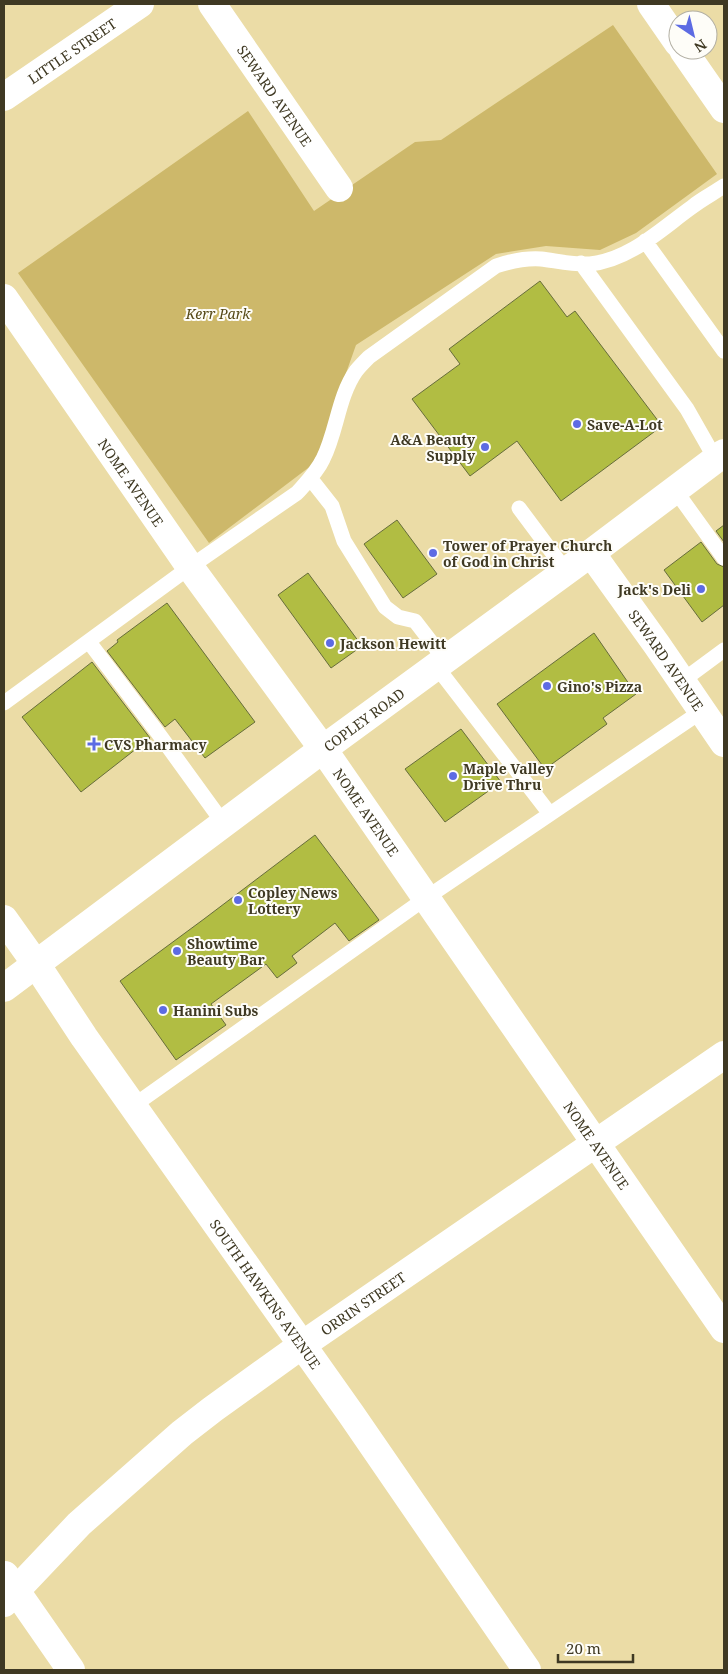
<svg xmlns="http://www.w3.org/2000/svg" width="728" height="1674" font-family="'Noto Serif',serif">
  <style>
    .green { fill: #cdb86a }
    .building { fill: #b1bd43; stroke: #676d3b }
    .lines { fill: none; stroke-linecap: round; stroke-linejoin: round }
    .service { stroke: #fff; stroke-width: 15 }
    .minor { stroke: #fff; stroke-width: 28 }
    .tertiary { stroke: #fff; stroke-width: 28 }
    .secondary { stroke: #fff; stroke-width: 28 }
    .poi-dot { fill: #5d6be3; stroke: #fefdf8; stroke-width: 2 }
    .labels { text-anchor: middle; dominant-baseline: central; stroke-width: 4; stroke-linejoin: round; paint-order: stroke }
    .street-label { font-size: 14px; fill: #3f3923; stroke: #fefdf8 }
    .park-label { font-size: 14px; font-style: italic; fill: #564917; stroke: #fefdf8 }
    .poi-label { font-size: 14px; font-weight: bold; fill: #3f3923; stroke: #fefdf8; text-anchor: start }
  </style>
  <rect width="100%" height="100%" fill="#ebdca6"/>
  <!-- green -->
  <path class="green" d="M613,25l104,149 -81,59 -36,17 -54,-4 -50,8 -140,91 -22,62 -8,30 -14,28 -103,78 -191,-270 230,-162 66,100 101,-69 26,-2z"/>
  <!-- building -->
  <path class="building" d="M540,281l27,36 8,-6 87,115 -101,75 -44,-60 -47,35 -58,-77 48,-35 -11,-15z
    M397,520l40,54 -34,24 -39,-54z
    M724,525v17l-8,-11z
    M701,542l16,22 7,3v38l-22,17 -38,-52z
    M308,573l54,73 -31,22 -53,-73z
    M167,603l88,119 -50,36 -30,-39 -10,8 -58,-76 11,-9 -1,-2z
    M594,633l42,61 -33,24 4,6 -62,45 -48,-65z
    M92,662l58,76 -69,54 -59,-75z
    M461,729l40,53 -56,40 -40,-53z
    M315,835l64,85 -30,21 -14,-18 -43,33 5,7 -20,15 -11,-14 -55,40 15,21 -50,35 -56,-79 84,-62z"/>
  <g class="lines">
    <!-- service -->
    <path class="service" d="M645,241l79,110
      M581,263l106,146 29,51
      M310,478l22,28 12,35 41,66 13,10 17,4 30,39
      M675,490l49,68
      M519,508l47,63
      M89,642l72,95 63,87
      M436,666l114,148
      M682,681l42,-31
      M4,703l186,-136 107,-74c9,-10 20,-21 26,-34 14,-28 15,-62 33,-88 4,-5 9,-10 13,-14l127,-91c15,-5 29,-8 45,-7 16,2 33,6 49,5 40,-4 71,-35 102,-57 10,-8 22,-14 32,-21
      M133,1106l293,-208 276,-187"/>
    <!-- minor -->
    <g class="minor">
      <path id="s1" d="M212,4l127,184"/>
      <path d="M651,4l27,39"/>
      <path d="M683,50l41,59"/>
      <path id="s2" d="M4,97l136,-93"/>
      <path id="s3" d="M4,298l186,269 133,182 401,580"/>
      <path id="s4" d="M591,553l66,92 67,98"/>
      <path d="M5,1575l66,95"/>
      <path id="s5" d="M4,1603l75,-79 103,-91 31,-24 89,-64 422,-290"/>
    </g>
    <!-- tertiary -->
    <path class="tertiary" d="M4,919l32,45"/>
    <!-- secondary -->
    <g class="secondary">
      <path id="s6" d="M36,964l48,73 267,377 176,256"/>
      <path id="s7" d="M4,988l319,-239 268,-196 133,-100"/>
    </g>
  </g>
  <!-- markers -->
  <g class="poi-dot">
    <circle cx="577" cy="424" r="5"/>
    <circle cx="485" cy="447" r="5"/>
    <circle cx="433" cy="553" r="5"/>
    <circle cx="701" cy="589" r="5"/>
    <circle cx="330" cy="643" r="5"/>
    <circle cx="547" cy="686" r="5"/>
    <path d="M91.5 736.5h5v5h5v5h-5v5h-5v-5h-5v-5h5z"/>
    <circle cx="453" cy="776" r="5"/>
    <circle cx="238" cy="900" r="5"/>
    <circle cx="177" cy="951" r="5"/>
    <circle cx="163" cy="1010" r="5"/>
  </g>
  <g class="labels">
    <!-- street labels -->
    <g class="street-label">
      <text stroke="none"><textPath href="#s2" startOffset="82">LITTLE STREET</textPath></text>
      <text stroke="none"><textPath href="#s1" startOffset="111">SEWARD AVENUE</textPath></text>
      <text stroke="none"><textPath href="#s3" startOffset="224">NOME AVENUE</textPath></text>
      <text stroke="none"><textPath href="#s4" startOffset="131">SEWARD AVENUE</textPath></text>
      <text stroke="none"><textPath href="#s7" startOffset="449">COPLEY ROAD</textPath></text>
      <text stroke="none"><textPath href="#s3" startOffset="629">NOME AVENUE</textPath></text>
      <text stroke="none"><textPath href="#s3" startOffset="1034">NOME AVENUE</textPath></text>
      <text stroke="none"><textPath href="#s6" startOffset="402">SOUTH HAWKINS AVENUE</textPath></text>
      <text stroke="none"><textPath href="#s5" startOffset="469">ORRIN STREET</textPath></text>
    </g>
    <!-- park labels -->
    <g class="park-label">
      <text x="218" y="313">Kerr Park</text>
    </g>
    <!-- poi labels -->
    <g class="poi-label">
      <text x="587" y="424">Save-A-Lot</text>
      <text x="475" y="439" text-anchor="end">A&amp;A Beauty<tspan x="475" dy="16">Supply</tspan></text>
      <text x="443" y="545">Tower of Prayer Church<tspan x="443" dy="16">of God in Christ</tspan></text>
      <text x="691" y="589" text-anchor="end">Jack's Deli</text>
      <text x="340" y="643">Jackson Hewitt</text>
      <text x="557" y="686">Gino's Pizza</text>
      <text x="104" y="744">CVS Pharmacy</text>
      <text x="463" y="768">Maple Valley<tspan x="463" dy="16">Drive Thru</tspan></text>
      <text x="248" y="892">Copley News<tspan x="248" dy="16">Lottery</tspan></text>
      <text x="187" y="943">Showtime<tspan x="187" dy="16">Beauty Bar</tspan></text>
      <text x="173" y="1010">Hanini Subs</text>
    </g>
  </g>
  <!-- border -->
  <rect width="728" height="1674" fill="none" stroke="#3f3923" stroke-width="10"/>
  <!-- north arrow -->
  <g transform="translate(693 35) rotate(145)"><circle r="24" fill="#fefdf8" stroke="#b2afa3"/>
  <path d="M0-4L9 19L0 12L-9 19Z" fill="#5d6be3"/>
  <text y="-8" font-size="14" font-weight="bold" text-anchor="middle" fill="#3f3923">N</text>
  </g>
  <!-- scale -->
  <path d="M558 1654v8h75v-8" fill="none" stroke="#3f3923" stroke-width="2.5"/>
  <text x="566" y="1654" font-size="15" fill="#3f3923" stroke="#fefdf8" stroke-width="4" paint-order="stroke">20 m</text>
</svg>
